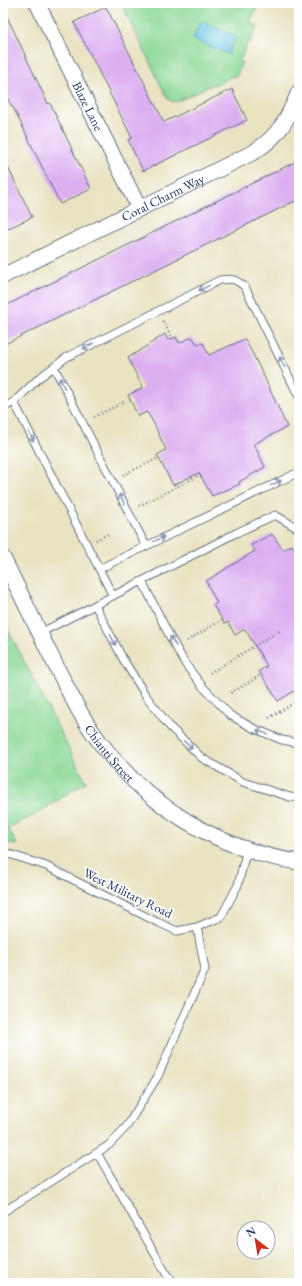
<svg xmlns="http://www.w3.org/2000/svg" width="302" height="1286" font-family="'EB Garamond',serif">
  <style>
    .green { fill: #8cd896; stroke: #54847a }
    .water { fill: #63c6e1; stroke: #3f7aa0 }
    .building { fill: #dcaff1 }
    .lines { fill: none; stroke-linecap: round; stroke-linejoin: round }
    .service-casing { stroke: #636e81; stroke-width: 9 }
    .minor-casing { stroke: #636e81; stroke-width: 17 }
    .path { stroke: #636e81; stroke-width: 2.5; stroke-dasharray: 1 3; stroke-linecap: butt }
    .service { stroke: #fff; stroke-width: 7 }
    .minor { stroke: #fff; stroke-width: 15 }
    .oneway { stroke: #8d97ae }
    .labels { text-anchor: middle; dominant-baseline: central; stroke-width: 3.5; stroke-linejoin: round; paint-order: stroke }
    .street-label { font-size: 13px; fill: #1b2f5e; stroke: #fff }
  </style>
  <rect width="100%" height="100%" fill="#fff"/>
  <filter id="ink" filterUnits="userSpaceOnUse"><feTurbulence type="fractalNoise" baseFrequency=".025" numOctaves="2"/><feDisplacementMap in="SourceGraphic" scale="8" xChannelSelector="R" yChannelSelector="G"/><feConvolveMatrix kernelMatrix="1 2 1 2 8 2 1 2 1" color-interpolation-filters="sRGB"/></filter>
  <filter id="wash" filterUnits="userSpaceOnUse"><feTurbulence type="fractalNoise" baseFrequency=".012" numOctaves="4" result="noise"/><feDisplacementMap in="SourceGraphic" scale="16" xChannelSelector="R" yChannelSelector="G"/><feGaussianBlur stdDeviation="0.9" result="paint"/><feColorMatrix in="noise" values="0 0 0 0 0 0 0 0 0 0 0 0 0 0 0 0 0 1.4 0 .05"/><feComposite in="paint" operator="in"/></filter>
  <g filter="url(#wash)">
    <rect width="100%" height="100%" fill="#e9e3c2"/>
    <!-- green -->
    <path class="green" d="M121,3h138l-9,19 8,4 -8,17 -2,-1 -8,19 2,2 -6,14 -4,-1 -12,7 -9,2 -35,17 -7,-2 -2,-2z
      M3,620l83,162 -53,34 -25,12 9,17 -14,-2z"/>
    <!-- water -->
    <path class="water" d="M201,21l35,16 -8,17 -35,-15z"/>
    <g id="blocks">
      <!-- building -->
      <path class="building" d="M106,7l58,115 68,-33 15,31 -104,51 -15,-31 4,-2 -58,-116z
        M3,8l45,96 2,-1 41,86 -31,15 -47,-97h-1l-9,-18z
        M3,157l29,60 -29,14z
        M299,160v39l-296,146v-38z
        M165,334l3,6 8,-3 3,6 13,-6 5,7 6,-1 6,12 36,-16 17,33 25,55 -33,17 11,23 -26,15 1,2 -28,12 -13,-23 -26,12 -16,-30 9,-5 -13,-28 -6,-10 -9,4 -10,-21 15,-7 -15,-30z
        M272,534l11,16 9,-5 7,10v133l-21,13 -19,-30 8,-5 -22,-37 -10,6 -7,-13 -3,2 -12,-19 4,-2 -11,-22 49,-30 -4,-6z"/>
    </g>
  </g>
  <g filter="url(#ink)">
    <use href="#blocks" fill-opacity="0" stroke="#636e81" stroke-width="1"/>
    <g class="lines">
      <!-- service casing -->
      <g class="service-casing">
        <path id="service" d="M54,367l92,179
          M3,408l11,-6
          M99,569l200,-97
          M142,581l27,54 17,30 17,22 27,28 23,13 29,12 17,3
          M113,596l-99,-194 25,-24 28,-21 153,-77c13,-2 15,-1 25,7l54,110
          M95,605l28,54 23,37 24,31 32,31 41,24 47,15 9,1
          M40,633l196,-100 39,-18 24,14
          M3,852l43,14 111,56 20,9 20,-4 24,-10 17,-32 9,-36
          M97,1153l70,122 7,8
          M3,1212l106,-67 18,-19 31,-50 47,-107 -8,-42"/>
      </g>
      <!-- minor casing -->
      <g class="minor-casing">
        <g id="minor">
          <path id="s1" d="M37,3l102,205"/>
          <path id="s2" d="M3,276l251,-124c26,-17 33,-32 45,-60"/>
          <path id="s3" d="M3,558c16,33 32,66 48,98 15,29 28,59 48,85 47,64 121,110 200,121"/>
        </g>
      </g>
      <!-- path -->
      <path class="path" d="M163,321l9,17
        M94,417l32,-16
        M123,475l36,-17
        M139,506l61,-31
        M96,540l14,-7
        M187,641l35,-21
        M210,673l71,-43
        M231,693l30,-18
        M269,718l30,-18"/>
      <!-- service -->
      <use href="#service" class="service"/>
      <!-- minor -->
      <use href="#minor" class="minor"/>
    </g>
    <!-- one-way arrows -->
    <defs><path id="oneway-shaft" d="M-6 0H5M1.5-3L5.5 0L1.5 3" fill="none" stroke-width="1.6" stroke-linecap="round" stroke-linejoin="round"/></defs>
    <g class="oneway">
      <use href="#oneway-shaft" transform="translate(204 288) rotate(154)"/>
      <use href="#oneway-shaft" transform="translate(88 346) rotate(153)"/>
      <use href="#oneway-shaft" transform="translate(282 362) rotate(-116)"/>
      <use href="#oneway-shaft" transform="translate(62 383) rotate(-117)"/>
      <use href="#oneway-shaft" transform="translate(31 436) rotate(63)"/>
      <use href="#oneway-shaft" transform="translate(276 483) rotate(-26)"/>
      <use href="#oneway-shaft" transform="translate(122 499) rotate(-117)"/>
      <use href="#oneway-shaft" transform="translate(159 539) rotate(-26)"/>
      <use href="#oneway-shaft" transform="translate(113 640) rotate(63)"/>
      <use href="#oneway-shaft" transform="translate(173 641) rotate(-120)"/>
      <use href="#oneway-shaft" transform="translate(262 732) rotate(-159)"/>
      <use href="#oneway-shaft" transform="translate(188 745) rotate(43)"/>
    </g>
  </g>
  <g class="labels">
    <!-- street labels -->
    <g class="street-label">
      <text stroke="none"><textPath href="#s1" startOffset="115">Blaze Lane</textPath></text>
      <text stroke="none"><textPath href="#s2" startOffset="178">Coral Charm Way</textPath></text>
      <text stroke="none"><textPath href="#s3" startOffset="223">Chianti Street</textPath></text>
      <text transform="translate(128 893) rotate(26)">West Military Road</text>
    </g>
  </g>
  <!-- margin -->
  <rect width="302" height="1286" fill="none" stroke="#fff" stroke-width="16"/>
  <!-- north arrow -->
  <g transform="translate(256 1240) rotate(329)"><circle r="19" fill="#ffffff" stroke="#a4acbf"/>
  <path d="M0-3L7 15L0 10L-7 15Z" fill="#c8321e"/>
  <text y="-6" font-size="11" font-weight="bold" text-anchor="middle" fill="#1b2f5e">N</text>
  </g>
</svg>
